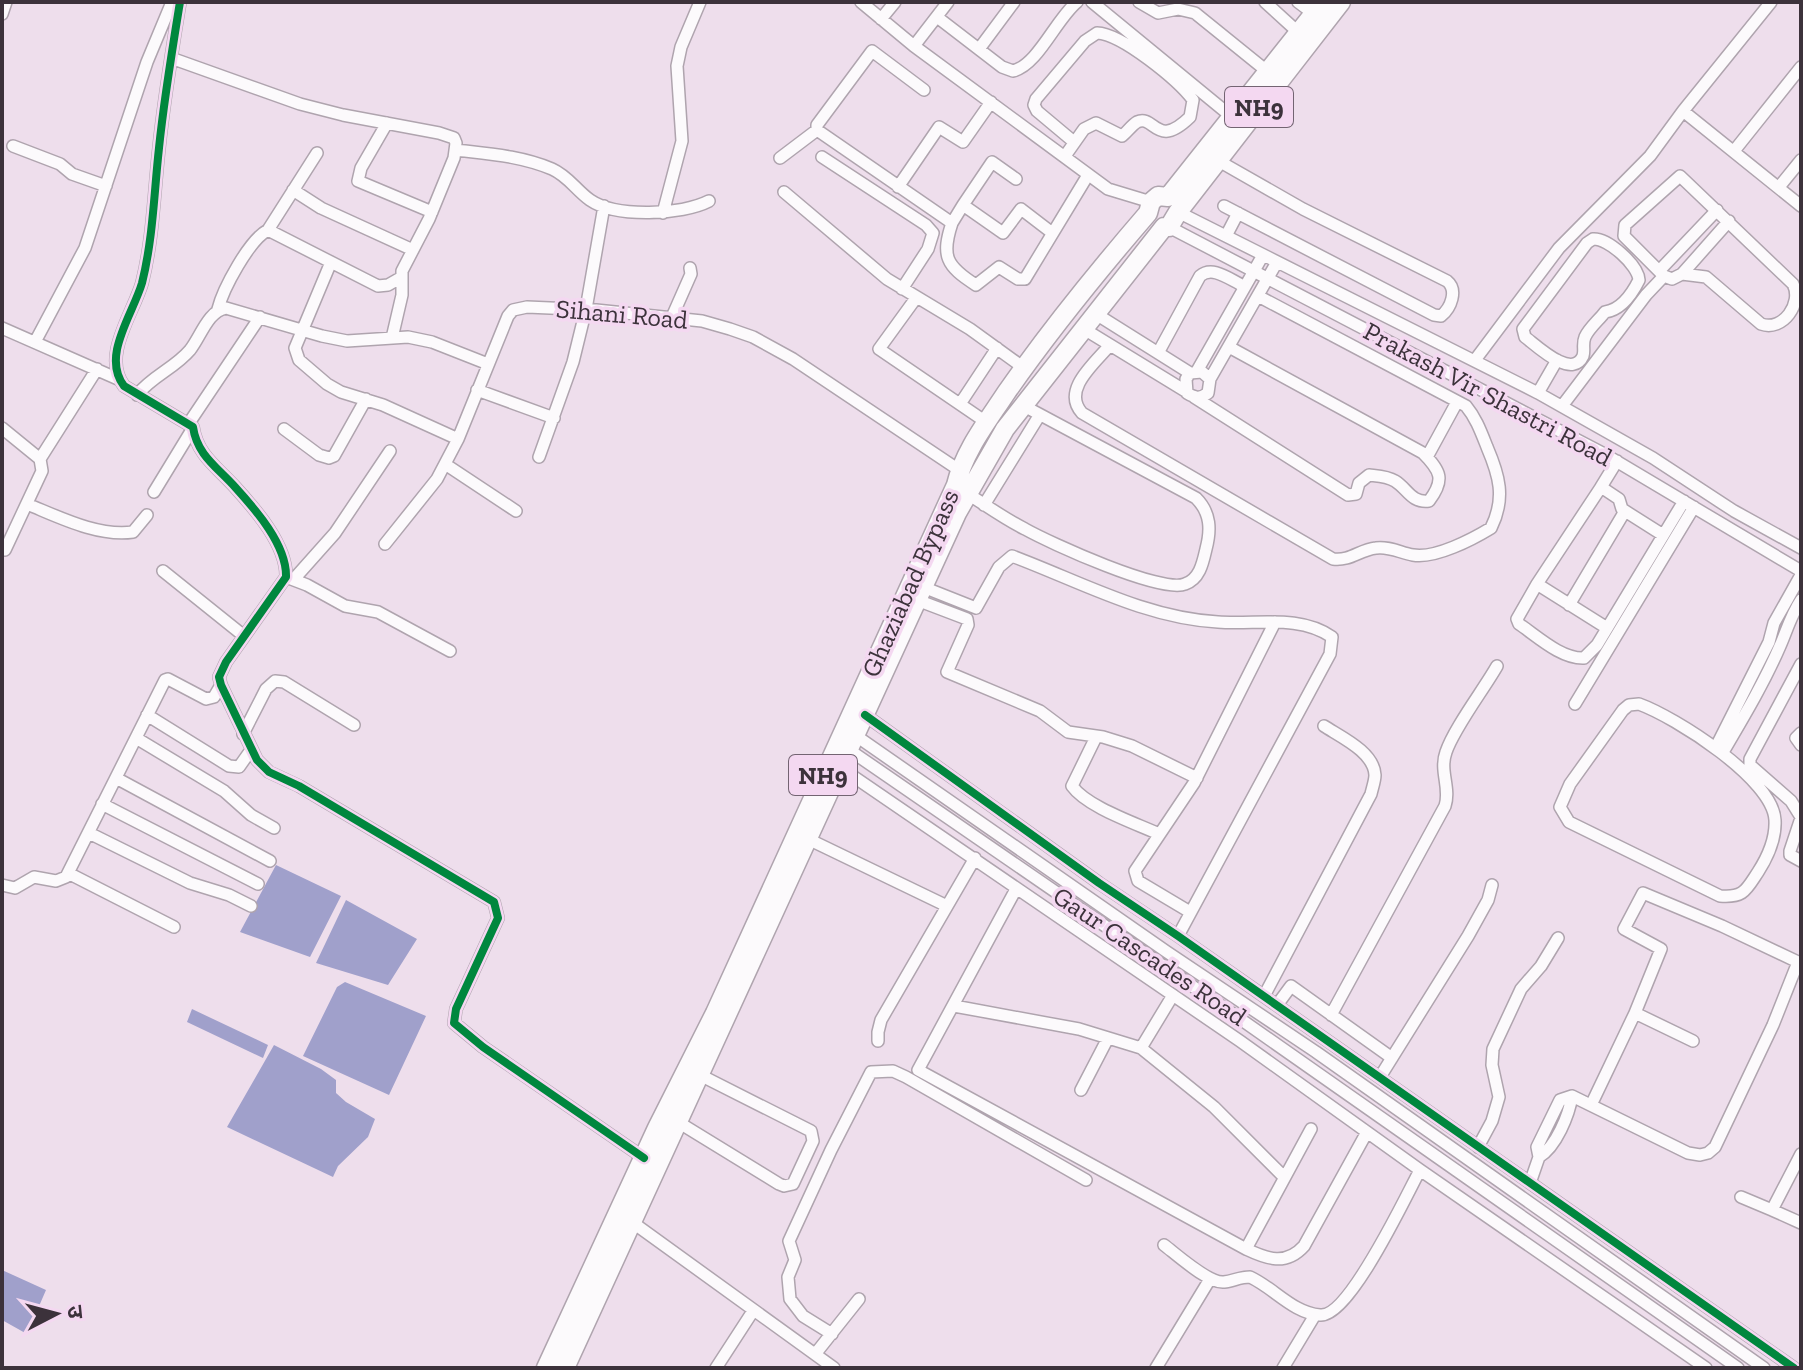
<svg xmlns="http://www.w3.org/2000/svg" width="1803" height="1370" font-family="'Zilla Slab','Noto Sans Devanagari',serif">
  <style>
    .water { fill: #a0a0cb }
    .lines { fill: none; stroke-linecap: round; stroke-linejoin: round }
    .minor-casing { stroke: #afa4ae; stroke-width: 14 }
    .trunk-casing { stroke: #afa4ae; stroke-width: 21 }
    .minor { stroke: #fcfafc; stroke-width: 11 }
    .trunk { stroke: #fcfafc; stroke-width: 18 }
    .cycleway-casing { stroke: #f4d8f1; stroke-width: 13 }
    .cycleway { stroke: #00873e; stroke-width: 8 }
    .labels { text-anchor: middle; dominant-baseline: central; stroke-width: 7; stroke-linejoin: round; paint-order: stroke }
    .shield { fill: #f4d8f1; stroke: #736472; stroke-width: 2 }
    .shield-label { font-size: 24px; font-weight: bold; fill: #3c323b }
    .street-label { font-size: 26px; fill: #3c323b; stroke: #f4d8f1 }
  </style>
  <rect width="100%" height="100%" fill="#eedeec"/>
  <!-- water -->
  <path class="water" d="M276,865l65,31 -31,61 -70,-25z
    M346,900l71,39 -29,46 -72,-22z
    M345,982l81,34 -37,79 -86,-39 34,-69z
    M192,1009l76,36 -5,13 -76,-36z
    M274,1045l47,24 15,11v13l10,9 29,17 -7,18 -30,29 -5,11 -106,-50z
    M2,1270l44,20 -19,44 -25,-14z"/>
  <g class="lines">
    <!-- minor casing -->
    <g class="minor-casing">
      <path id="minor" d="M180,2c-8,49 -16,97 -21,146 -5,45 -6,91 -17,135 -9,31 -41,73 -18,103l69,41c4,28 24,40 42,60 20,22 52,58 51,90l-60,85 -7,15 2,8 36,75 12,12 30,14 195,116 4,16 -42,91 -2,14 29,24 161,111
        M861,2l53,44 194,143 43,13
        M1092,2l140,115
        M1139,2l19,11 20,-4 17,4 73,59
        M1265,2l34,31
        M1298,2l16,12
        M2,14l4,-12
        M937,17l65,50 11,4c25,-6 43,-52 64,-69
        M881,19l14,-17
        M914,46l34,-44
        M979,49l35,-47
        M171,58l129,46 43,11 96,18 15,5 2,5 -2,15 -25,61 -27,52v24l-10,43
        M924,90l-52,-39 -55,74v5l135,93c-11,33 -6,43 24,62l23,-18 19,12h7l63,-104
        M1683,111l118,95
        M387,123l-26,45 -3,13 74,31
        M13,146l47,18 12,10 34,12
        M456,150c34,4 65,6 96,19 16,7 24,21 38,31 26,18 92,15 119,1
        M1734,151l67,-84
        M1065,156l19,-27 12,-6 26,13c5,-4 10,-11 15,-14 18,-8 19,28 53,-5l3,-17c-15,-20 -71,-66 -96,-67l-12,8 -49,58 -2,6 3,6 37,31
        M822,157l104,68 7,8 -5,16 -26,40
        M780,158l37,-28
        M1217,160l86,49 144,72c11,9 4,27 -6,35l-7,-1 -210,-109
        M1680,176l113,108c10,19 -10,48 -32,40l-55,-47 -24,-3 -10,5 -8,-3 -40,-40 1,-11z
        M898,187l41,-60 24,15 28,-40
        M1779,187l22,-27
        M293,190l28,18 92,42
        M784,192l103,87 83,50 54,39
        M963,205l29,-43 24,17
        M1178,212l360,181 115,65 81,53 67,37
        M663,213l19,-72 -5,-75 4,-19 19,-45
        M952,223l11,-18 40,28 18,-24 30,23
        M1169,227l437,228 195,116
        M268,230l49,-77
        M1226,236l12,-23
        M1593,239c15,-1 45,26 46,41 -7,14 -18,30 -34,32 -6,8 -16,16 -20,25 -3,7 0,13 -2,19 -11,24 -46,-10 -58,-19l-2,-8 64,-86z
        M331,262l-36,86 4,12 28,24 14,8 42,13 75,34
        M1659,271l58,-61
        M1682,274l47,-53
        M916,298l-37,51 107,73
        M218,309c5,-20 31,-69 50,-79l110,56 10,-1 14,-8
        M1096,314l94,59
        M672,317l19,-43 -1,-6
        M2,328l116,51
        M1084,329l103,63
        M35,342l50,-94 62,-186 25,-60
        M1110,345c-15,18 -49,45 -28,68l251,146c18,2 26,-9 43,-11 13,-2 25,5 37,7 22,4 60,-16 78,-27 15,-30 8,-53 -4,-81 -6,-15 -11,-29 -21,-41l-208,-110
        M1158,353l42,-77c13,-11 30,4 44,10
        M1475,360l84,-112 91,-92 33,-45 88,-109
        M1197,371l66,-116
        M1210,379l-8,-7 -12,1 -4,6 1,14c8,5 13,6 21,0l2,-14 67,-117
        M477,390l77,28
        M1538,393l19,-33
        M137,395c15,-19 38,-27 53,-45 11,-14 18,-39 36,-42l96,28 25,5 61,-4 24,5 56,22
        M1194,397l154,98 8,-1 3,-11 10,-8c9,1 18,1 26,6 13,8 16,22 34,20 16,-21 12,-30 -6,-48l-194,-106
        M960,404l37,-56
        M1562,406l84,-111 18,-19
        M189,423l71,-106
        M2,428l38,31 2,12 -37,79
        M284,429l35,26 10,3 5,-2 32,-57
        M539,457l34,-95 13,-53 18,-103
        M1427,457l30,-55
        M40,459l57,-90
        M1617,461l-16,26 18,12 3,10 41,26
        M445,464l71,47
        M1601,487l-64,97 -20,35 2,5c18,12 42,35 65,34l13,-13 87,-144
        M154,492l39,-64
        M968,494c19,12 37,25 57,35 25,14 137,65 160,55 15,-5 18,-22 21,-35 5,-19 5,-36 -10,-51l-172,-92
        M27,504c32,13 71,33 106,28l14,-17
        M984,505l55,-89
        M385,544l52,-65 21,-40 50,-123 5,-6 14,-3 69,3 106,11 28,8 23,8 40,22 166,111
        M163,571l81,65
        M286,577l21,8 38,21 33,6 72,39
        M294,579l41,-46 55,-82
        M1537,584l70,44
        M923,587l53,21 23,-41 13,-11c67,25 133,62 206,66 38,3 81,-8 114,15l-2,17 -152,282
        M917,600l50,19 1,6 -21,47 93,39 28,21 35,5 29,9 65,32
        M1569,605l56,-94
        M1801,664l-51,95v6l41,36 10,16
        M1575,704l119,-197
        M1639,704c36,13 134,75 136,116 1,18 -8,38 -17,52 -12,18 -14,26 -38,24l-151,-74 -9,-15 10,-23 53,-74 6,-5z
        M147,715l82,51 10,1 12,-17
        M865,715l234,168 79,53 616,432
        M852,733l315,219 149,100 448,316
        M1801,733l-5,5 5,7
        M243,734l23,-45 9,-8 9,1 70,43
        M1096,737l-24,49c15,21 63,37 87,48
        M136,738l88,53 27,24 23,13
        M845,747l401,276 492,345
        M1716,747l53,-105 5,-19 27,-48
        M1723,752c20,-34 41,-69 57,-106 7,-16 11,-31 21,-46
        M841,768l399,273 180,129 286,198
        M116,778l154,83
        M102,804l156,80
        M1801,818l-11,33v4l11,6
        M89,833l101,50 39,12 22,11
        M808,839l139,67
        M68,873l106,54
        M2,885l13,3 19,-11 22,4 10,-4 99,-197 3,-1 38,20 8,-2 7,-12
        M1016,889l-98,181 328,179c21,10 40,17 58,-3l63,-114
        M1190,912l-52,-31 -3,-10 59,-88 81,-161
        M1173,995l-32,53 73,59 70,70
        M1264,996l107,-202c1,-5 4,-13 4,-19 -1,-23 -34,-38 -51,-49
        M1277,1005l14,-19 101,72
        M954,1006l125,23 62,19
        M1331,1015l114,-209c6,-18 -6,-35 1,-54 8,-24 38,-63 51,-86
        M878,1041v-9l3,-12 94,-162
        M1380,1077l88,-141 20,-36 4,-15
        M1081,1090l27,-52
        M1592,1103l43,-90
        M678,1122l101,62 5,2 9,-2 20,-43 -2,-10 -111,-56
        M1478,1147l14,-26 7,-24 -7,-32 1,-16 28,-60 20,-23 17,-28
        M1801,1154l-29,56 29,13
        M1539,1157l-2,-10 23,-47 12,-4 116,57 12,2 8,-2 7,-6 58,-122 25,-63 -76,-36 -79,-33 -19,36 37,20 -26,64 58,28
        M1530,1183l9,-26c17,-10 30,-42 33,-61
        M1741,1197l31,13
        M632,1222l202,146
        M1164,1245c12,9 45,39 60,37 9,-1 16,-5 26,-5 24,11 43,36 70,38 29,3 86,-119 100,-145
        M1246,1249l65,-120
        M832,1334l-29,-18 -13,-17 -2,-22 7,-17 -6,-19 42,-91 40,-78 22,-1 13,6 180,103
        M816,1353l43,-54
        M716,1368l37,-57
        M1156,1368l54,-89
        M1283,1368l32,-53"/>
    </g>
    <!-- trunk casing -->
    <g class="trunk-casing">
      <path id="trunk" d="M546,1368l111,-240 58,-115 241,-528c8,-34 31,-63 50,-92 44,-63 92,-122 142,-180l3,-11 7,-6 10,1 155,-195
        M565,1368l392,-855 48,-84 159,-202h5l9,-15 163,-210"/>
    </g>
    <!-- minor -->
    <use href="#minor" class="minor"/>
    <!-- trunk -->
    <use href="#trunk" class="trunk"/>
    <!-- cycleway casing -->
    <g class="cycleway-casing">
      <path id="cycleway" d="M180,2c-8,49 -16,97 -21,146 -5,45 -6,91 -17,135 -9,31 -41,73 -18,103l69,41c4,28 24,40 42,60 20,22 52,58 51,90l-60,85 -7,15 2,8 36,75 12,12 30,14 195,116 4,16 -42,91 -2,14 29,24 161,111
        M865,715l234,168 79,53 616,432"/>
    </g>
    <!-- cycleway -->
    <use href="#cycleway" class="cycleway"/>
  </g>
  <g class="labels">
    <!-- shield labels -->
    <g class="shield">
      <rect x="1225" y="87" width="68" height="40" rx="6"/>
      <rect x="789" y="755" width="68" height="40" rx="6"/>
    </g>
    <g class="shield-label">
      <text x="1259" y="107">NH9</text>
      <text x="823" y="775">NH9</text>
    </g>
    <!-- street labels -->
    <g class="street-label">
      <text transform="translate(622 314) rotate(5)">Sihani Road</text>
      <text transform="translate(1488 394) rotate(28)">Prakash Vir Shastri Road</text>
      <text transform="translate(910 583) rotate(-66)">Ghaziabad Bypass</text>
      <text transform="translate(1150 956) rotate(34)">Gaur Cascades Road</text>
    </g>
  </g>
  <!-- border -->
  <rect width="1803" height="1370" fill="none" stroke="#3c323b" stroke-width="8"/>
  <!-- north arrow -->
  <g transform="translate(56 1314) rotate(84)" stroke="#f4d8f1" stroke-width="6" paint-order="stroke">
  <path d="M0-6L14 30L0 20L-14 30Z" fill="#3c323b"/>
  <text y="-12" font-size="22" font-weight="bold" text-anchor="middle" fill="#3c323b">उ</text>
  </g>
</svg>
